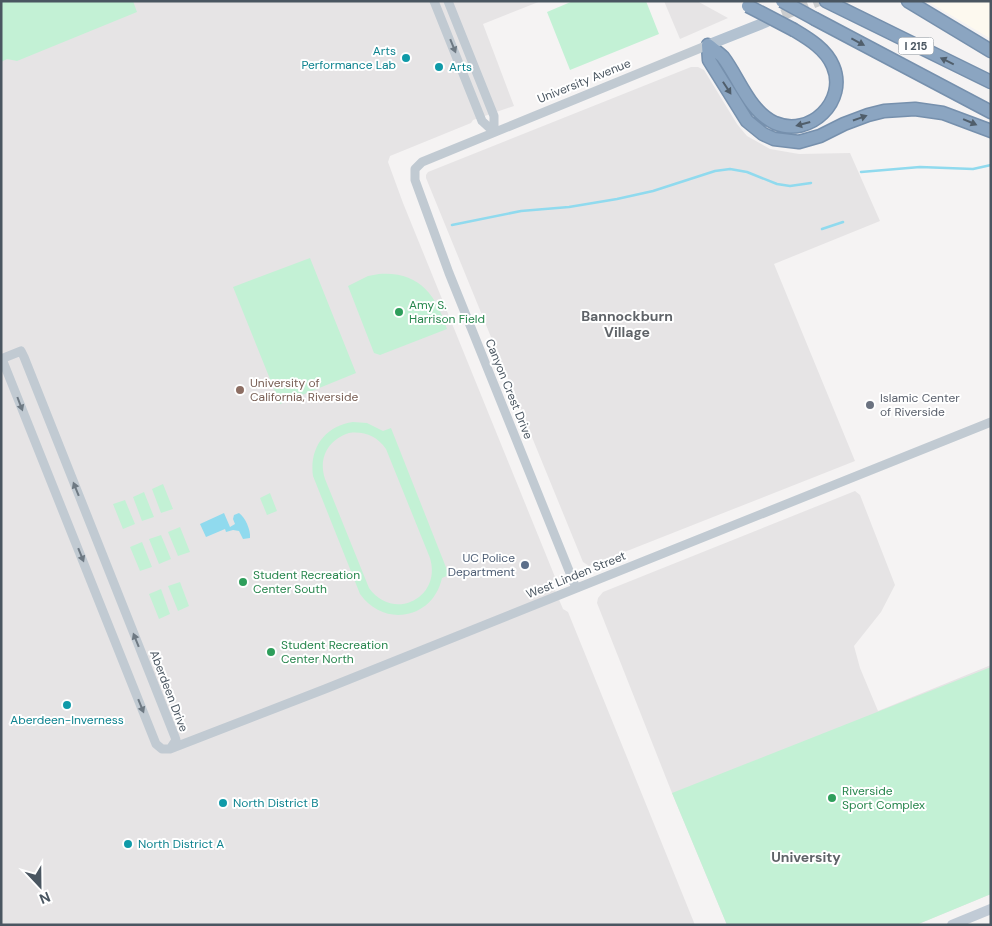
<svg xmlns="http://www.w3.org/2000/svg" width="992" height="926" font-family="'DM Sans',sans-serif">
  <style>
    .commercial { fill: #fdf9ef }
    .education { fill: #e6e4e5 }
    .green { fill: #c3f1d5; fill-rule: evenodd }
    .water { fill: #90daee }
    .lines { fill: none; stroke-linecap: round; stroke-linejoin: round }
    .stream { stroke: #90daee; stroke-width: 2.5 }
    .primary-tunnel { stroke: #caccce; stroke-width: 11; stroke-dasharray: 11 5.5; stroke-linecap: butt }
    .motorway-casing { stroke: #7690ad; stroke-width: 15 }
    .tertiary { stroke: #c1cad2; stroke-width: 9 }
    .secondary { stroke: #c1cbd6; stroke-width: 10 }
    .primary { stroke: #b3c2d1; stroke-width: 11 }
    .motorway { stroke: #8ba5c1; stroke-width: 12 }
    .motorway-bridge-casing { stroke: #7690ad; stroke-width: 15; stroke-linecap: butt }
    .motorway-bridge { stroke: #8ba5c1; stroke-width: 12 }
    .oneway { fill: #505e6b }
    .oneway2 { fill: #6e7983 }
    .culture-dot { fill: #0f9aa8; stroke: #fff; stroke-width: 2 }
    .leisure-dot { fill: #2e9e5b; stroke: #fff; stroke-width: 2 }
    .education-dot { fill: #8d6e63; stroke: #fff; stroke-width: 2 }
    .worship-dot { fill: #6b7280; stroke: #fff; stroke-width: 2 }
    .service-dot { fill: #5c6f8a; stroke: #fff; stroke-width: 2 }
    .labels { text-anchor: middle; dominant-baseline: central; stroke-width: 4; stroke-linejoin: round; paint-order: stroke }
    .shield { fill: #fff; stroke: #808990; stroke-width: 1 }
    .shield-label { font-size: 11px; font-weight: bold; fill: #4a5661 }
    .culture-label { font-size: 12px; fill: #0d838f; stroke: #fff; text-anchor: start }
    .street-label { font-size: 12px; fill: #4a5661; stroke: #fff }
    .leisure-label { font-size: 12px; fill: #27864d; stroke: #fff; text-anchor: start }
    .education-label { font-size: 12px; fill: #785e54; stroke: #fff; text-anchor: start }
    .worship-label { font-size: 12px; fill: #5b616d; stroke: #fff; text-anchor: start }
    .service-label { font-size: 12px; fill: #4e5e75; stroke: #fff; text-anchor: end }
    .neighbourhood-label { font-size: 14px; font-weight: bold; fill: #5f6368; stroke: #fff }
  </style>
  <rect width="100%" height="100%" fill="#f5f3f3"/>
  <!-- commercial -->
  <path class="commercial" d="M927,1h64v38z"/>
  <!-- education -->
  <path class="education" d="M1,1h540l-58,23 31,82 -41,14 -2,3 -81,33 -2,6 15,41 152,374 -3,6 11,26 5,3 127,313h-694z
    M664,1h33l31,17 -48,21z
    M691,67h7l6,3 33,54 10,12 23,13 29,5 51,-1 30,68 -106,43 81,197 -266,105 -6,-4 -157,-384v-3l2,-3z
    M855,491l5,4 35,90 -14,27 -27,34 6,22 18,43 113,-46v229l-75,31h-189l-55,-132 -75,-190 1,-5 5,-6z"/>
  <!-- green -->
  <path class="green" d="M1,1h132l4,11 -120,49 -10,-2 -6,3z
    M573,1h73l13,33 -89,36 -23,-58z
    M310,258l46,115 -76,31 -47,-117z
    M379,274c39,-3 57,20 68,55l-67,26 -6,-2 -26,-67 20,-10z
    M353,422l14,1 16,8 8,-3 58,147 -7,3c-9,41 -58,50 -82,16l-47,-118c-4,-28 12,-50 40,-54zM349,433c15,-2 28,3 37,16l44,109c12,40 -37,64 -61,30l-44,-109c-7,-21 3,-39 24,-46z
    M163,484l10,25 -12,4 -9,-24z
    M144,492l10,25 -12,4 -9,-24z
    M270,493l7,18 -10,4 -7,-17z
    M125,500l10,24 -12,5 -10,-25z
    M180,527l10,25 -12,4 -10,-24z
    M161,535l10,24 -12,5 -10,-25z
    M142,542l10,25 -12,4 -10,-24z
    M180,582l9,24 -11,5 -10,-25z
    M161,589l9,25 -11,5 -10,-25z
    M991,667v227l-75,31h-189l-55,-132z"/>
  <!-- water -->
  <path class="water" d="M224,513l6,14 5,-3 -2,-5 1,-4 5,-2c6,4 12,17 11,25l-7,1 -4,-8 -6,-1 -7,2 -1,-3 -19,8 -6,-13z"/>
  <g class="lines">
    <!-- stream -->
    <path class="stream" d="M861,172l59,-5 53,2 18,-4
      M452,225l69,-14 48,-4 48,-8 36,-8 62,-20 15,-2 17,3 30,12 13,2 21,-3
      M822,229l21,-7"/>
    <!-- primary-tunnel -->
    <path class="primary-tunnel" d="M767,21l51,-20"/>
    <!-- motorway casing -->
    <g class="motorway-casing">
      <path id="motorway" d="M826,1l165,81
        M908,1l83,50
        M815,19l176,93
        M708,45l1,15 38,61 16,13 11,5 25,3 21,-6 24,-12 24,-9 16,-4 31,-2 28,4 48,18
        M708,45c5,4 11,8 15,12 16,21 26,54 52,66 35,15 73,-22 58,-57 -7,-17 -24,-27 -39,-36"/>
    </g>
    <!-- tertiary -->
    <path class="tertiary" d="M434,1l48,120 12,11
      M448,1l46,115v16
      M1,359l20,-8 3,6 151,380 1,3 -6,9
      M2,359l154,385 6,5h8l155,-60 666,-267
      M576,588l-127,-315 -34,-93v-11l7,-7 286,-117"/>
    <!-- secondary -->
    <path class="secondary" d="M952,925l39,-16"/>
    <!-- primary -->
    <path class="primary" d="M708,45l58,-23"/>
    <!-- motorway -->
    <use href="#motorway" class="motorway"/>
    <!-- motorway-bridge casing -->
    <g class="motorway-bridge-casing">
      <path id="motorway-bridge" d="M782,1l33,18
        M748,6l46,24"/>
    </g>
    <!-- motorway-bridge -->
    <use href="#motorway-bridge" class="motorway-bridge"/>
  </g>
  <!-- one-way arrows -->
  <defs><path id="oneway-solid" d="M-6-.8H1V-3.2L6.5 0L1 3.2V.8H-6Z" transform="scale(1.25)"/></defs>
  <g class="oneway">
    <use href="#oneway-solid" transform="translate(858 42) rotate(28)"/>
    <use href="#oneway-solid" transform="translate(947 61) rotate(-154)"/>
    <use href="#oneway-solid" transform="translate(727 88) rotate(57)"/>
    <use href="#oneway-solid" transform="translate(860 118) rotate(-19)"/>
    <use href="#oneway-solid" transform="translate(970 122) rotate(23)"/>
    <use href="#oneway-solid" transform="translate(803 124) rotate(165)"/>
  </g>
  <g class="oneway2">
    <use href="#oneway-solid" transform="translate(453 46) rotate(68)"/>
    <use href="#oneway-solid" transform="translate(20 404) rotate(69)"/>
    <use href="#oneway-solid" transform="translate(76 489) rotate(-112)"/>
    <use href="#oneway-solid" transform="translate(81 555) rotate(68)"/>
    <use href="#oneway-solid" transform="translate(136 640) rotate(-112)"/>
    <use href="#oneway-solid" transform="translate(141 706) rotate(68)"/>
  </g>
  <!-- markers -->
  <g class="culture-dot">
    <circle cx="406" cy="58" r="5"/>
    <circle cx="439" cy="67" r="5"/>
    <circle cx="67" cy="705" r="5"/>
    <circle cx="223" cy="803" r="5"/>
    <circle cx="128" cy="844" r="5"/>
  </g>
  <g class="leisure-dot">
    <circle cx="399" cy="312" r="5"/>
    <circle cx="243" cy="582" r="5"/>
    <circle cx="271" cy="652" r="5"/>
    <circle cx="832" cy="798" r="5"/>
  </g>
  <circle class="education-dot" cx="240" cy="390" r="5"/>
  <circle class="worship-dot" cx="870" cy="405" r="5"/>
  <circle class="service-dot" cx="525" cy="565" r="5"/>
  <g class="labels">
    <!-- shield labels -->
    <rect class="shield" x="898.5" y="37.5" width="35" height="17" rx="4"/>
    <g class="shield-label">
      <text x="916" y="46">I 215</text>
    </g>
    <!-- culture labels -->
    <g class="culture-label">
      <text x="396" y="51" text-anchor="end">Arts<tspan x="396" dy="14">Performance Lab</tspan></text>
      <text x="449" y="67">Arts</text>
      <text x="67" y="720" text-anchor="middle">Aberdeen-Inverness</text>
      <text x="233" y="803">North District B</text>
      <text x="138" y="844">North District A</text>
    </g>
    <!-- street labels -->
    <g class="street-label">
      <text transform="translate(584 81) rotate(-22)">University Avenue</text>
      <text transform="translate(509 389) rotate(68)">Canyon Crest Drive</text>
      <text transform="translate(576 575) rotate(-22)">West Linden Street</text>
      <text transform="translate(169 691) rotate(69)">Aberdeen Drive</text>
    </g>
    <!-- leisure labels -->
    <g class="leisure-label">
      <text x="409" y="305">Amy S.<tspan x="409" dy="14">Harrison Field</tspan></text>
      <text x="253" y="575">Student Recreation<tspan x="253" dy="14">Center South</tspan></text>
      <text x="281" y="645">Student Recreation<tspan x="281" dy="14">Center North</tspan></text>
      <text x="842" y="791">Riverside<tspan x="842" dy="14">Sport Complex</tspan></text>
    </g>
    <!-- education labels -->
    <g class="education-label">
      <text x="250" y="383">University of<tspan x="250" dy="14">California, Riverside</tspan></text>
    </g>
    <!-- worship labels -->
    <g class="worship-label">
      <text x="880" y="398">Islamic Center<tspan x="880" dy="14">of Riverside</tspan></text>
    </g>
    <!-- service labels -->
    <g class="service-label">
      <text x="515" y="558">UC Police<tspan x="515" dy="14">Department</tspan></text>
    </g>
    <!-- neighbourhood labels -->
    <g class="neighbourhood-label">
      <text x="627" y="316">Bannockburn<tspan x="627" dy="16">Village</tspan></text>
      <text x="806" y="857">University</text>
    </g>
  </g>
  <!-- border -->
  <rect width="992" height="926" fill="none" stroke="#4a5661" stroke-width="5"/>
  <!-- north arrow -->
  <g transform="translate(40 886) rotate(158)" stroke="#ffffff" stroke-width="4" paint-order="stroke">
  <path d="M0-4L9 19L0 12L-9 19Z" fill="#4a5661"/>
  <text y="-8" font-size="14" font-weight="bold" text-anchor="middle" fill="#4a5661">N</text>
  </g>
</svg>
